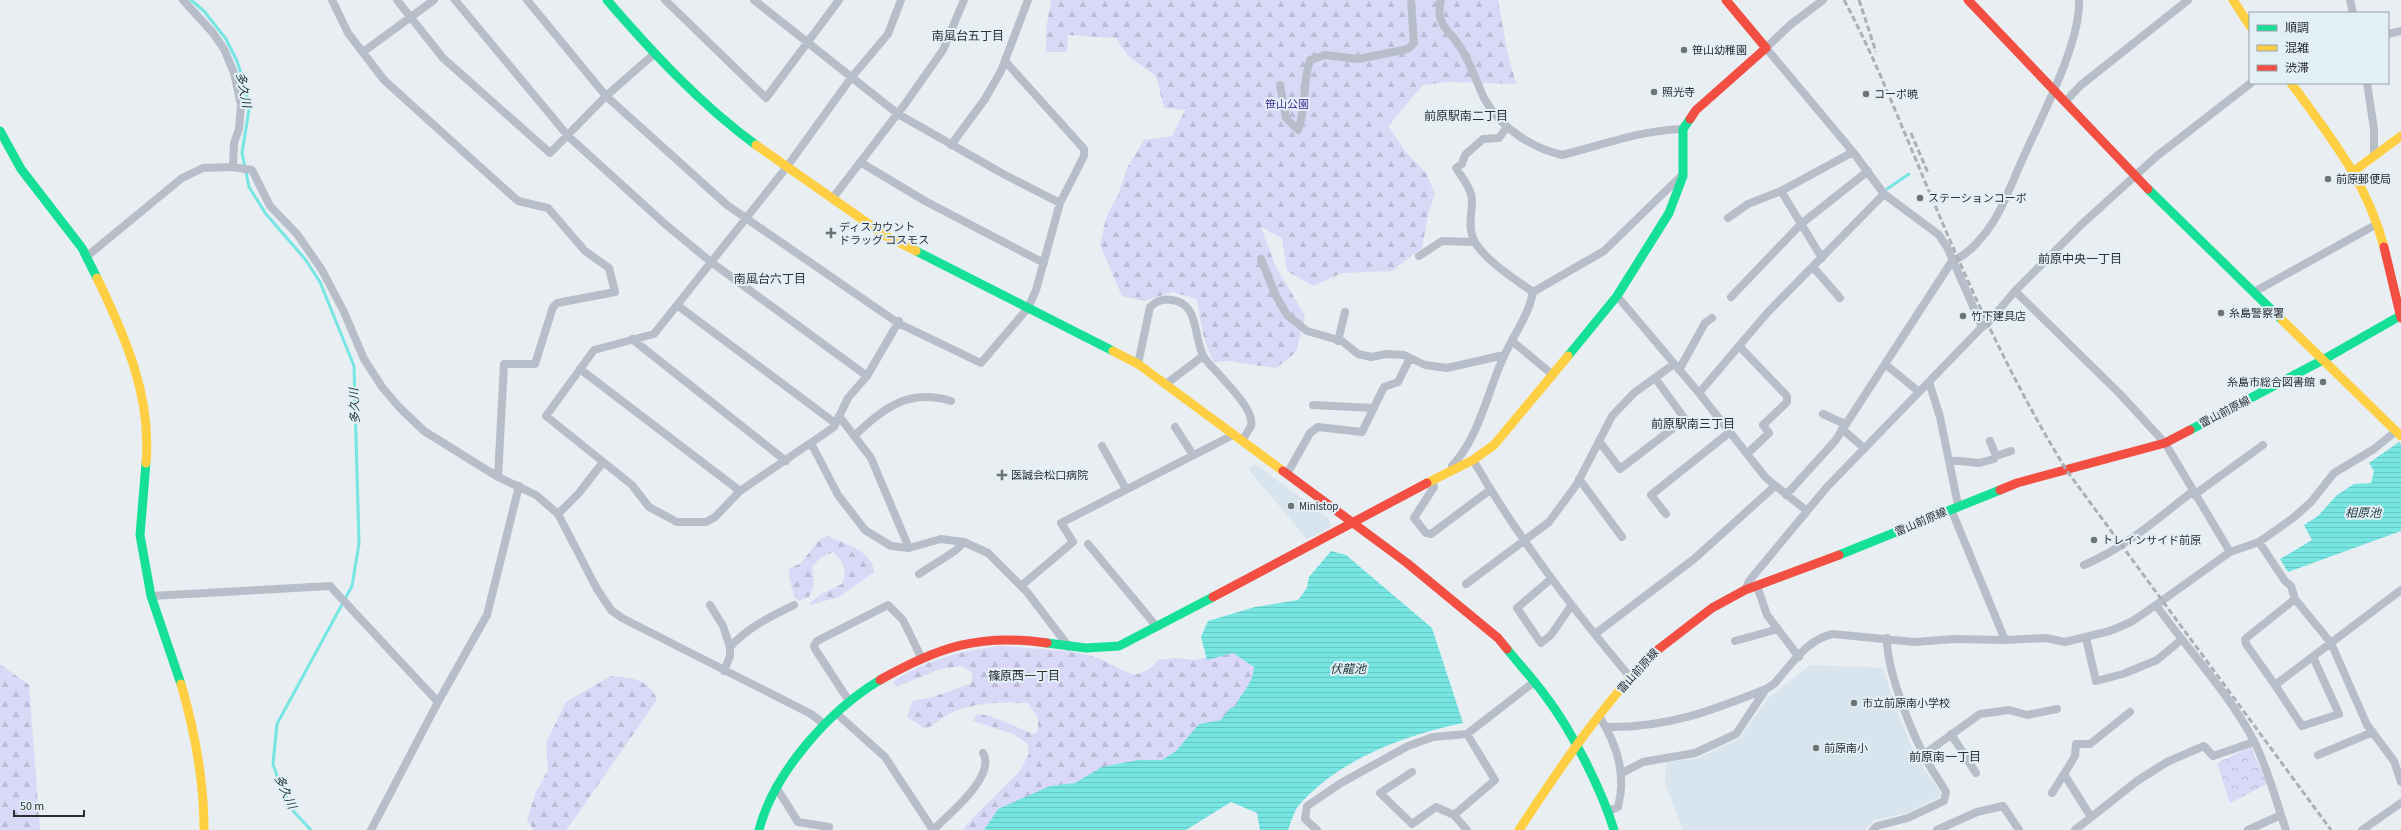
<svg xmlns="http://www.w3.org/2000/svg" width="2401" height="830" font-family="'Source Sans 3','Noto Sans JP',sans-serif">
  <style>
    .built { fill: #d8e4ee }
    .forest { fill: url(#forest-firs) }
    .park { fill: url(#park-crowns) }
    .water { fill: url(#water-rules) }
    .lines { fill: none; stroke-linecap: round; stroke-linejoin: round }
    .stream { stroke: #77e6e3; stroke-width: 3 }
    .street { stroke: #b7bec9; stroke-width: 8 }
    .fast { stroke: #16e098; stroke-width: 9 }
    .slow { stroke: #ffcf43; stroke-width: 9 }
    .jam { stroke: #f24e42; stroke-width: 9 }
    .rail { stroke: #abb0b7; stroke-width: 3; stroke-dasharray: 6 3; stroke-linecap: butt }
    .poi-dot { fill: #6d7275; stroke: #e3eff7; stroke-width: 1.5 }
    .labels { text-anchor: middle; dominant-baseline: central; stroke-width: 4; stroke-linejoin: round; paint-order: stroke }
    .poi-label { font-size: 11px; fill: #2b2f32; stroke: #e3eff7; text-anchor: start }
    .park-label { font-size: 11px; fill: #472d93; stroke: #e3eff7 }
    .street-label { font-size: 11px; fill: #2b2f32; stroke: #e3eff7 }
    .neighbourhood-label { font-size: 12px; fill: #2b2f32; stroke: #e3eff7 }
    .water-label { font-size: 12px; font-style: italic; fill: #233d3b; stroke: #e3eff7 }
  </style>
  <defs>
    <pattern id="forest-firs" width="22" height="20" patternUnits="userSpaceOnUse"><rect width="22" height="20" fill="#d9d9f7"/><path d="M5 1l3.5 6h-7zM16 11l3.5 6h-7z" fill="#babbd4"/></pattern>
    <pattern id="park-crowns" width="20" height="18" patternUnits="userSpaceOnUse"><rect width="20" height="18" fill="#d9d9f7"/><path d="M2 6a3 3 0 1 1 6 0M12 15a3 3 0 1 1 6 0" fill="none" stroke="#babbd4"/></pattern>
    <pattern id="water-rules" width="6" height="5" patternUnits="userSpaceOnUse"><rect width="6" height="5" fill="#77e6e3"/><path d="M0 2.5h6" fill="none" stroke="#67c6c3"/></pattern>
  </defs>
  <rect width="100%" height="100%" fill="#e8eef2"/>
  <!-- built -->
  <path class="built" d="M1255,464l73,54 3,9 -24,12 -59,-70z
    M1810,665l73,3 14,43 19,46 24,35 -1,5 -32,16 -33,7 -9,10h-182l-18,-46 1,-22 30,-3 43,-20 30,-42z"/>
  <!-- forest -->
  <path class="forest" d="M1051,0h447l9,50 9,34 -68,-2 -25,3 -35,41 17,25 21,22 9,21 -7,21 -6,33 -30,23 -50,2 -29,13 -26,-15 -5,-33 -21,-11 14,38 30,51 -9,36 -20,16 -48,-7 -14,1c-11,-20 -14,-41 -17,-63l-25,-7 -28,9 -22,-5 -22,-51 6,-27 12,-23 9,-27 17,-28 28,-4 13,-26 -21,-2 -8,-32 -28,-20 -12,-18 -48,-3 -1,17h-21v-22z
    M827,536c17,7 46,15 47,36l-35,25 -29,8 -1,-1 12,-10 21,-10c6,-14 2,-22 -9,-32l-13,6 -8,9 2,17 -5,13 -10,4 -5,-4c-1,-10 -6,-17 -5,-28l12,-6 18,-23z
    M1003,646c27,3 71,3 95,12 13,5 23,13 37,17l15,-6 8,-9 18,-2 20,2 36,-10 24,16 2,13 -23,34 -69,51 -180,66h-23l6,-8 50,-50 10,-18 -2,-11 -14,-9 -40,-13 4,-7 13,2 44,18 4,-3v-13l-10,-15c-25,-1 -56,-1 -79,11 -8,4 -15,11 -23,15l-19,-12 5,-16 21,-4 39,-14v-11l-11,-6 -21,3 -44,18 -3,-5c34,-23 70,-32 110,-36z
    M0,664l29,21 11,145h-40z
    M611,676c21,2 36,2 46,23 -17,26 -35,51 -52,76 -14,19 -25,37 -39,55h-32l-7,-10 9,-28 12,-22 -2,-27 20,-41z"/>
  <!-- park -->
  <path class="park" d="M2251,747l16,37 -37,19 -13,-40z"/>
  <!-- water -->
  <path class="water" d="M2399,442l2,2v87l-113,41 -8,-13 32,-19 -8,-15 14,-9 19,-21 17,-11 17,-1 3,-12 -5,-8z
    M1331,551l15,4 86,73 31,95c-60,13 -122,35 -164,82 -5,6 -8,17 -11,25h-28l-3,-17 -26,-11 -45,28h-202l14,-21 52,-23 25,-3 27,-16 36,-7h24l14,-9 23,-27 22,-4 9,-12 5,-1c6,-15 18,-22 19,-40l-21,-14 -26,7 -6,-23 7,-16 47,-14 43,-7 9,-12 2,-11z"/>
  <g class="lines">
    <!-- stream -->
    <path class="stream" d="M191,0l13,11 22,28 11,22 8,25 4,24 -7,43 7,34 17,27 39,45 15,23 34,84 5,178 -7,42 -75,138 -4,40 8,23 13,25 17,18
      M1887,189l22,-15"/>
    <!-- street -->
    <path class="street" d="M183,0l30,33 11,16 10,24 7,32 -2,24 -5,14 -1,24
      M332,0l16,33 36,47 134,121 30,7 37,43 24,17 6,24 -58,11 -4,4 -18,57h-31l-6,113 38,18 22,19 39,75 14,21 11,8 189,96 13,10
      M397,0l46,58 107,95 56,-57 48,-42
      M455,0l113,136 97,88 46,38 156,114
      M527,0l79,96 121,109 171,118 83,40 47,-55 8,-18 24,-87 24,-47v-7l-79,-88
      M665,0l101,98 73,-98
      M754,0l144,114 107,61 55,28
      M1441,0c-7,26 10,30 21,50 10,16 15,34 23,50 16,28 47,48 77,55 41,-10 79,-25 121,-26
      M1823,0l-33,25 -24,23 87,104 31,42 55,41 8,12 35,80
      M2350,0l3,13
      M2388,34l13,-3
      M363,52l71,-52
      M2367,83l7,46v26
      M1280,85l6,33 12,12c9,-23 4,-47 12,-70l15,-5 33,4 50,-10 6,-6 -3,-43
      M2065,102l16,-17 107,-85
      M1507,127l-8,11 -16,1 -18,16 -3,9 -6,4c6,10 16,21 16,33 0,13 -4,25 1,37 7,19 43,42 60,54
      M951,145l34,-46 16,-28 27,-71
      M860,162l65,39 119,62
      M832,199l73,-95 38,-54 21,-50
      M1728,218l20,-14 33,-13
      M1419,256l23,-15 33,1
      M86,257l96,-79 21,-10 30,-1 19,3 18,36 27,28 25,36 22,42 20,47 18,28 17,20 25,24 74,46
      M1822,258l-41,-67 72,-39
      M1261,259l15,37 11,19 20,16 35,10 16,13 13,3 15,-3 18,1 21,10 22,3 57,-13
      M1813,267l27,31
      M2015,291l105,103 45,49 65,109
      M1533,292l71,-41 78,-76
      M2254,292l123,-68
      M1617,296l82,97 67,85 41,33
      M1731,297l70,-73 67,-53
      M677,305l158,118
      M899,321l-32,55 -19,22 -14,29 -94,64 -25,26 -9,5h-29l-28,-15 -17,-22 -86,-69 48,-66 60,-16 132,-166 65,-90 37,-44 13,-34
      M632,339l154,122
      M1338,341l7,-29
      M1512,341l41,34
      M1739,346l48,50v6l-24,23 6,8 -22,21
      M1138,364l12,-57c6,-6 13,-9 22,-7 28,3 21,39 32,57 3,5 8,10 12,14 10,12 39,39 35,55l-9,15
      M1885,364l33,27
      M580,369l160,122
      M1679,370l26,-47 7,-5
      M1929,382l11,35 18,88
      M1166,384l37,-28
      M1699,393l69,-81 116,-118
      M1313,405l61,3
      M1823,414l22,10
      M839,416l32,42 38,90
      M1175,427l18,28
      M1842,429l22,19
      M854,436c30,-28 54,-48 97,-35
      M1599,441l21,28 65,-50 -30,-41
      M811,443l27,52 27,35 26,16 18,2 32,-9 23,3 24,11 39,39 42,55
      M1102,446l24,43
      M1996,456l15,-5
      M1473,460c45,78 100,149 157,217
      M1949,460l30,3 15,-4 2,-3 -6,-15
      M1454,470l-2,-4c28,-30 35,-74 52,-110 10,-22 25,-41 29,-64
      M1287,474l23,-41 8,-6 44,5 22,-45 14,-5 12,-24
      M1579,479l43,58
      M1432,481l2,6 -20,31 12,15 5,1 59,-44
      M1786,495l49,-54 117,-180c17,-6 34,-27 43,-42 11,-19 19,-41 28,-61 18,-40 58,-116 56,-158
      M2194,495l69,-50
      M1951,509l54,131
      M558,514l21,-21 24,-31
      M1666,514l-15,-19 79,-63
      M2259,542l26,39 6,5 4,13 -50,40 1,5 29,41 126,-95
      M1088,544l69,83
      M2084,565c41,-17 74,-47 108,-73
      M919,574l36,-23 9,-9
      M1551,579l-34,29 24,35 10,-8 20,-29
      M1466,584l83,-62 28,-38 35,-68 22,-23 40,-29
      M1021,586l52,-44 -12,-19 172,-88
      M1757,586l10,29 32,42
      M1745,590l4,-9 78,-94 155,-160 5,-3 28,-33 67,-67 75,-68 94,-73
      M151,596l179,-10 108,116
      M2295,599l36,44 36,82 27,36 7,21
      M710,605l13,21 7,21
      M2156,605c32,45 72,87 98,136 14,28 22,60 32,89
      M1595,634l99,-75 81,-73
      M2086,638l10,43 27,-7 34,-14 24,-20
      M1735,641l43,-12
      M724,671l6,-15v-9c18,-20 40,-30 64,-42
      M2275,685l27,41 37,-12 -26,-57
      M849,701l-34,-52 -1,-3 3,-5 71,-36 15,15 19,39
      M836,713l49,44 48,73
      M1599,716c18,28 28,58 19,91l-10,4
      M1606,727c61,1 105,-16 160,-38
      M1951,734l25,39
      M1923,755l57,-41 29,-4 18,5 30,-6
      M2318,755l55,-23
      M1412,772l-32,21 32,31 24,-17 18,8 13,15
      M1622,773l21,-11 52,-9 41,-19 30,-45 8,-5c17,-19 33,-45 59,-50l81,8 41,-3 50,1 41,-2 19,4 45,-11 21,-9 25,-17 74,-53 29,-10 34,-24 18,-16 23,-29 40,-24 21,-17
      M2064,774l11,-18 1,-12h14l40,-32
      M776,787l22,35 31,5
      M2052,793l12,-19 27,43
      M1454,815l41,-35 -28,-46
      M371,830l67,-128 49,-87 32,-129
      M933,830c15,-15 64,-54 50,-77
      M1317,830l-12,-11 2,-13 34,-23 67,-37 25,-9 34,-3 67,-52
      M1873,830l4,-4 31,-8 36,-17 2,-9c-7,-12 -16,-24 -22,-37 -14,-26 -38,-88 -37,-117
      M1937,830l40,-18 26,-6 16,24
      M2075,830l62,-49 30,-19 37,-16 9,10 41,-14
      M2248,830l33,-15
      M2362,830l39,-27"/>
    <!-- fast -->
    <path class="fast" d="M607,0c45,52 93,104 149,145
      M0,131l21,38 61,79 15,30
      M2148,189l134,131
      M916,251l197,100
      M1568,356l49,-60 52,-83 14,-37v-47l7,-10
      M2190,430l131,-69 79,-45
      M146,463l-6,72 11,61 30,88
      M1839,555l161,-65
      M1047,643l39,5 33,-2 94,-49
      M1507,649c12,15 25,29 37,45 27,35 57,94 70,136
      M759,830c15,-58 71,-120 121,-150"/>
    <!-- slow -->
    <path class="slow" d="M2233,0l17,26
      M2291,83c39,53 76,99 93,164
      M756,145l130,91 30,15
      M2354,171l47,-35
      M97,278c28,58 55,119 49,185
      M2282,320l119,116
      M1113,351l25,13 145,107
      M1427,483l46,-23 21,-15 74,-89
      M181,684c14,48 23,95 23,146
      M1519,830c40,-61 81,-122 132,-175"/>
    <!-- jam -->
    <path class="jam" d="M1968,0l180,189
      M1690,119l6,-9 70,-62 -40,-48
      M2384,247l17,71
      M1283,471l124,92 91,75 9,11
      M2000,490l17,-7 148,-40 25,-13
      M1213,597l214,-114
      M1651,655l61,-47 33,-18 94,-35
      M880,680c58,-33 100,-47 167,-37"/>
    <!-- rail -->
    <path class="rail" d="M1844,0c26,48 46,98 67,148 46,111 93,221 156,323l264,359
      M1859,0l17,52
      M1911,133l17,40"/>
  </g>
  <!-- markers -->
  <g class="poi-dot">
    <circle cx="1684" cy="50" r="4"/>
    <circle cx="1654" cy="92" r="4"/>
    <circle cx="1866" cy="94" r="4"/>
    <circle cx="2328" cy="179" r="4"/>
    <circle cx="1920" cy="198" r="4"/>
    <path d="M829 227h4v4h4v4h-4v4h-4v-4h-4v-4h4z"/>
    <circle cx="2221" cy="313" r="4"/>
    <circle cx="1963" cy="316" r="4"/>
    <circle cx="2323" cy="382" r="4"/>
    <path d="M1000 469h4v4h4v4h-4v4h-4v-4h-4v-4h4z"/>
    <circle cx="1291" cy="506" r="4"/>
    <circle cx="2094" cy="540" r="4"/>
    <circle cx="1854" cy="703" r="4"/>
    <circle cx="1816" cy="748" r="4"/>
  </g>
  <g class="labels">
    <!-- poi labels -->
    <g class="poi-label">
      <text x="1692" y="50">笹山幼稚園</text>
      <text x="1662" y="92">照光寺</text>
      <text x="1874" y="94">コーポ暁</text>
      <text x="2336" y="179">前原郵便局</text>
      <text x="1928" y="198">ステーションコーポ</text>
      <text x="839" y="227">ディスカウント<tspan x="839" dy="13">ドラッグ コスモス</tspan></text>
      <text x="2229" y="313">糸島警察署</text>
      <text x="1971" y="316">竹下建具店</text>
      <text x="2315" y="382" text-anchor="end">糸島市総合図書館</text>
      <text x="1011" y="475">医誠会松口病院</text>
      <text x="1299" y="506">Ministop</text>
      <text x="2102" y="540">トレインサイド前原</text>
      <text x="1862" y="703">市立前原南小学校</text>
      <text x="1824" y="748">前原南小</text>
    </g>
    <!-- park labels -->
    <g class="park-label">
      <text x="1287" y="104">笹山公園</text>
    </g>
    <!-- street labels -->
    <g class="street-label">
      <text transform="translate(2225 412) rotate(-27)">雷山前原線</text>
      <text transform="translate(1921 522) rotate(-23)">雷山前原線</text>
      <text transform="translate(1638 671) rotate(-48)">雷山前原線</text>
    </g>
    <!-- neighbourhood labels -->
    <g class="neighbourhood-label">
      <text x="968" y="36">南風台五丁目</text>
      <text x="1466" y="116">前原駅南二丁目</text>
      <text x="2080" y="259">前原中央一丁目</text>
      <text x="770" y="279">南風台六丁目</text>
      <text x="1693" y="424">前原駅南三丁目</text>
      <text x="1024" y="676">篠原西一丁目</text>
      <text x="1945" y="757">前原南一丁目</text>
    </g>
    <!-- water labels -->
    <g class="water-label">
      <text transform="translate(243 90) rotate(79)">多久川</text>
      <text transform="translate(355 406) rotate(-92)">多久川</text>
      <text x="2363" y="513">相原池</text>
      <text x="1348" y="669">伏龍池</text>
      <text transform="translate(285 792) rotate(65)">多久川</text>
    </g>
  </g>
  <!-- legend -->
  <rect x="2249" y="12" width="140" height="72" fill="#e3eff7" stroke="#99a2a8"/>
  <rect x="2257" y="25" width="20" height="6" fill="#16e098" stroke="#99a2a8"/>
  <text x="2285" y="32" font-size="12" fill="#2b2f32">順調</text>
  <rect x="2257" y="45" width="20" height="6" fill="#ffcf43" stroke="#99a2a8"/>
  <text x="2285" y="52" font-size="12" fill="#2b2f32">混雑</text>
  <rect x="2257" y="65" width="20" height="6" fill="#f24e42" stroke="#99a2a8"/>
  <text x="2285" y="72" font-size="12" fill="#2b2f32">渋滞</text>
  <!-- scale -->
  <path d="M14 810v6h70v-6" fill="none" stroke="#2b2f32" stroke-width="2"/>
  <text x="20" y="810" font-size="12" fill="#2b2f32" stroke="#e3eff7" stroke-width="3" paint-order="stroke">50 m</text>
</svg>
